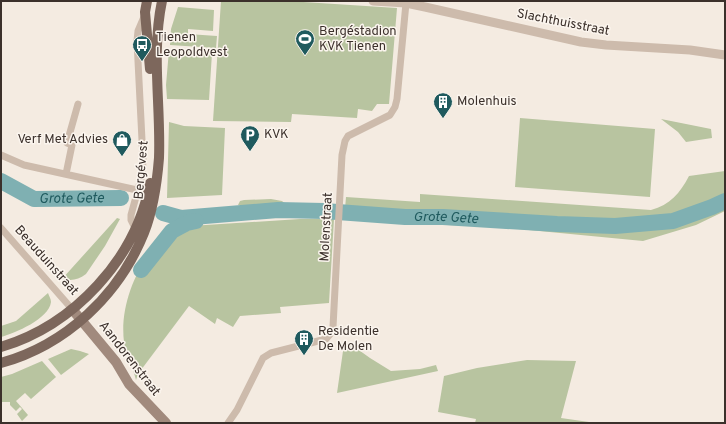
<svg xmlns="http://www.w3.org/2000/svg" width="726" height="424" font-family="Overpass,sans-serif">
  <style>
    .green { fill: #b8c4a0 }
    .lines { fill: none; stroke-linecap: round; stroke-linejoin: round }
    .river { stroke: #7fb0b2; stroke-width: 16 }
    .minor { stroke: #cdbbac; stroke-width: 7 }
    .tertiary { stroke: #cdbbac; stroke-width: 9 }
    .secondary { stroke: #a18a7d; stroke-width: 10 }
    .primary { stroke: #7d675c; stroke-width: 10 }
    .labels { text-anchor: middle; dominant-baseline: central; stroke-width: 3; stroke-linejoin: round; paint-order: stroke }
    .street-label { font-size: 13px; fill: #3b302b; stroke: #fbf5ee }
    .poi-label { font-size: 13px; fill: #3b302b; stroke: #fbf5ee; text-anchor: start }
    .water-label { font-size: 14px; font-style: italic; fill: #1f5a5e; stroke: #fbf5ee }
  </style>
  <rect width="100%" height="100%" fill="#f4ebe1"/>
  <!-- green -->
  <path class="green" d="M221,1h67l109,7 -8,96h-12l-5,7 -14,-2 -1,9 -65,-4 -1,8 -78,-1z
    M178,7l36,3 -1,21 -25,-2v5l29,2 -1,12 -46,-3 1,-16z
    M169,50l43,3 -3,47 -42,-1 -1,-14z
    M520,118l135,11 -5,68 -135,-10z
    M661,119l50,10 1,9 -26,4 -8,-10z
    M169,122l15,4 41,2 -3,67 -55,3z
    M725,171v40l-29,14 -53,16 -144,-14 -77,-3 2,-11 -79,-4 1,-12 74,5v-8l231,16c19,-5 29,-17 38,-34z
    M271,199l11,2 6,5 -20,1 -30,-2 2,-4 4,-1z
    M117,218l3,1 -15,27 -19,28c-8,6 -14,7 -24,5z
    M300,219h34l-5,84 -49,4 1,6 -41,3 -7,11 -16,-9 -2,6 -26,-18 -51,68 -2,6c-3,-13 -10,-25 -12,-38 -4,-32 9,-70 31,-94 14,2 15,-8 24,-17 3,-2 8,-4 11,-5z
    M48,293c1,3 3,6 3,9 -2,17 -36,31 -50,35v-11l15,-5z
    M349,343l21,15 21,13 29,-2 16,-4 2,6 -101,22 7,-49z
    M71,349l9,2 9,3 -28,21 -13,-16z
    M527,360l49,1 -15,57 35,5h-121l1,-4 -38,-7 6,-36 33,-8z
    M42,361l14,16 -25,22 -6,-6 -9,8 12,14 -6,6 -5,-7 5,-5 -2,-2 -4,4 -6,-6v-3h-9v-25l11,-3z"/>
  <g class="lines">
    <!-- river -->
    <g class="river">
      <path id="s1" d="M1,181l33,18 87,-1"/>
      <path id="s2" d="M163,213l18,5 97,-8 46,1 81,6h38l114,7 58,2 58,-5 39,-14 13,-6"/>
      <path d="M141,270l31,-39 15,-8 9,-2"/>
    </g>
    <!-- minor -->
    <path class="minor" d="M1,155l23,10 113,25
      M66,174l6,-29 -5,-2 11,-39
      M1,228l71,81
      M135,228l-4,-8v-5l11,-40 1,-15 -6,-119 1,-10 6,-14
      M228,423l9,-13 26,-52 8,-5 55,-14 6,-7 1,-5 9,-172 3,-14 3,-5 42,-21 5,-8 2,-8 9,-96"/>
    <!-- tertiary -->
    <path class="tertiary" d="M373,1l33,2 19,4 156,35 25,3 84,5 35,5"/>
    <!-- secondary -->
    <path class="secondary" d="M72,309l44,53 13,22 37,39"/>
    <!-- primary -->
    <path class="primary" d="M147,1l-2,11 5,57
      M1,347c73,-22 135,-88 149,-164
      M1,363c65,-18 118,-68 143,-130 9,-23 13,-50 15,-75 2,-53 -8,-104 3,-157"/>
  </g>
  <!-- icons -->
  <defs>
    <g id="stadium-pin" transform="scale(1)"><path d="M0 17L-7.5 6A9.5 9.5 0 1 1 7.5 6Z" fill="#1f5a5e" stroke="#fbf5ee"/><path d="M0-5a6.5 5 0 1 0 0 10a6.5 5 0 1 0 0-10ZM-3.5-1.8h7v3.6h-7Z" fill="#fff"/></g>
    <g id="bus-pin" transform="scale(1)"><path d="M0 17L-7.5 6A9.5 9.5 0 1 1 7.5 6Z" fill="#1f5a5e" stroke="#fbf5ee"/><path d="M-5-6H5V4H4V6H2V4H-2V6H-4V4H-5ZM-3.5-4V0h7V-4ZM-3.5 1.2v1.5H-2V1.2ZM2 1.2v1.5H3.5V1.2Z" fill="#fff"/></g>
    <g id="building-pin" transform="scale(1)"><path d="M0 17L-7.5 6A9.5 9.5 0 1 1 7.5 6Z" fill="#1f5a5e" stroke="#fbf5ee"/><path d="M-4-6H4V6H1V3H-1V6H-4ZM-2.5-4.3h1.7v1.8h-1.7ZM.8-4.3h1.7v1.8H.8ZM-2.5-1h1.7V.8h-1.7ZM.8-1h1.7V.8H.8Z" fill="#fff"/></g>
    <g id="parking-pin" transform="scale(1)"><path d="M0 17L-7.5 6A9.5 9.5 0 1 1 7.5 6Z" fill="#1f5a5e" stroke="#fbf5ee"/><path d="M-3.5-5.5H1a3.5 3.5 0 0 1 0 7H-1V5.5H-3.5ZM-1-3.4V-.6H.8a1.4 1.4 0 0 0 0-2.8Z" fill="#fff"/></g>
    <g id="shop-pin" transform="scale(1)"><path d="M0 17L-7.5 6A9.5 9.5 0 1 1 7.5 6Z" fill="#1f5a5e" stroke="#fbf5ee"/><path d="M-5-2.5h2.3a2.7 3.5 0 0 1 5.4 0H5L5.5 6h-11ZM-1.5-2.5h3a1.5 2.3 0 0 0-3 0Z" fill="#fff"/></g>
  </defs>
  <g fill-rule="evenodd">
    <use href="#stadium-pin" x="305" y="39"/>
    <use href="#bus-pin" x="142" y="45"/>
    <use href="#building-pin" x="443" y="102"/>
    <use href="#parking-pin" x="250" y="135"/>
    <use href="#shop-pin" x="122" y="140"/>
    <use href="#building-pin" x="304" y="339"/>
  </g>
  <g class="labels">
    <!-- street labels -->
    <g class="street-label">
      <text transform="translate(563 23) rotate(11)">Slachthuisstraat</text>
      <text transform="translate(142 170) rotate(-85)">Bergévest</text>
      <text transform="translate(327 227) rotate(-87)">Molenstraat</text>
      <text transform="translate(46 261) rotate(48)">Beauduinstraat</text>
      <text transform="translate(129 359) rotate(52)">Aandorenstraat</text>
    </g>
    <!-- poi labels -->
    <g class="poi-label">
      <text x="319" y="32">Bergéstadion<tspan x="319" dy="15">KVK Tienen</tspan></text>
      <text x="156" y="38">Tienen<tspan x="156" dy="15">Leopoldvest</tspan></text>
      <text x="457" y="102">Molenhuis</text>
      <text x="264" y="135">KVK</text>
      <text x="108" y="140" text-anchor="end">Verf Met Advies</text>
      <text x="318" y="332">Residentie<tspan x="318" dy="15">De Molen</tspan></text>
    </g>
    <!-- water labels -->
    <g class="water-label">
      <text stroke="none"><textPath href="#s1" startOffset="75">Grote Gete</textPath></text>
      <text stroke="none"><textPath href="#s2" startOffset="284">Grote Gete</textPath></text>
    </g>
  </g>
  <!-- border -->
  <rect width="726" height="424" fill="none" stroke="#3b302b" stroke-width="4"/>
</svg>
